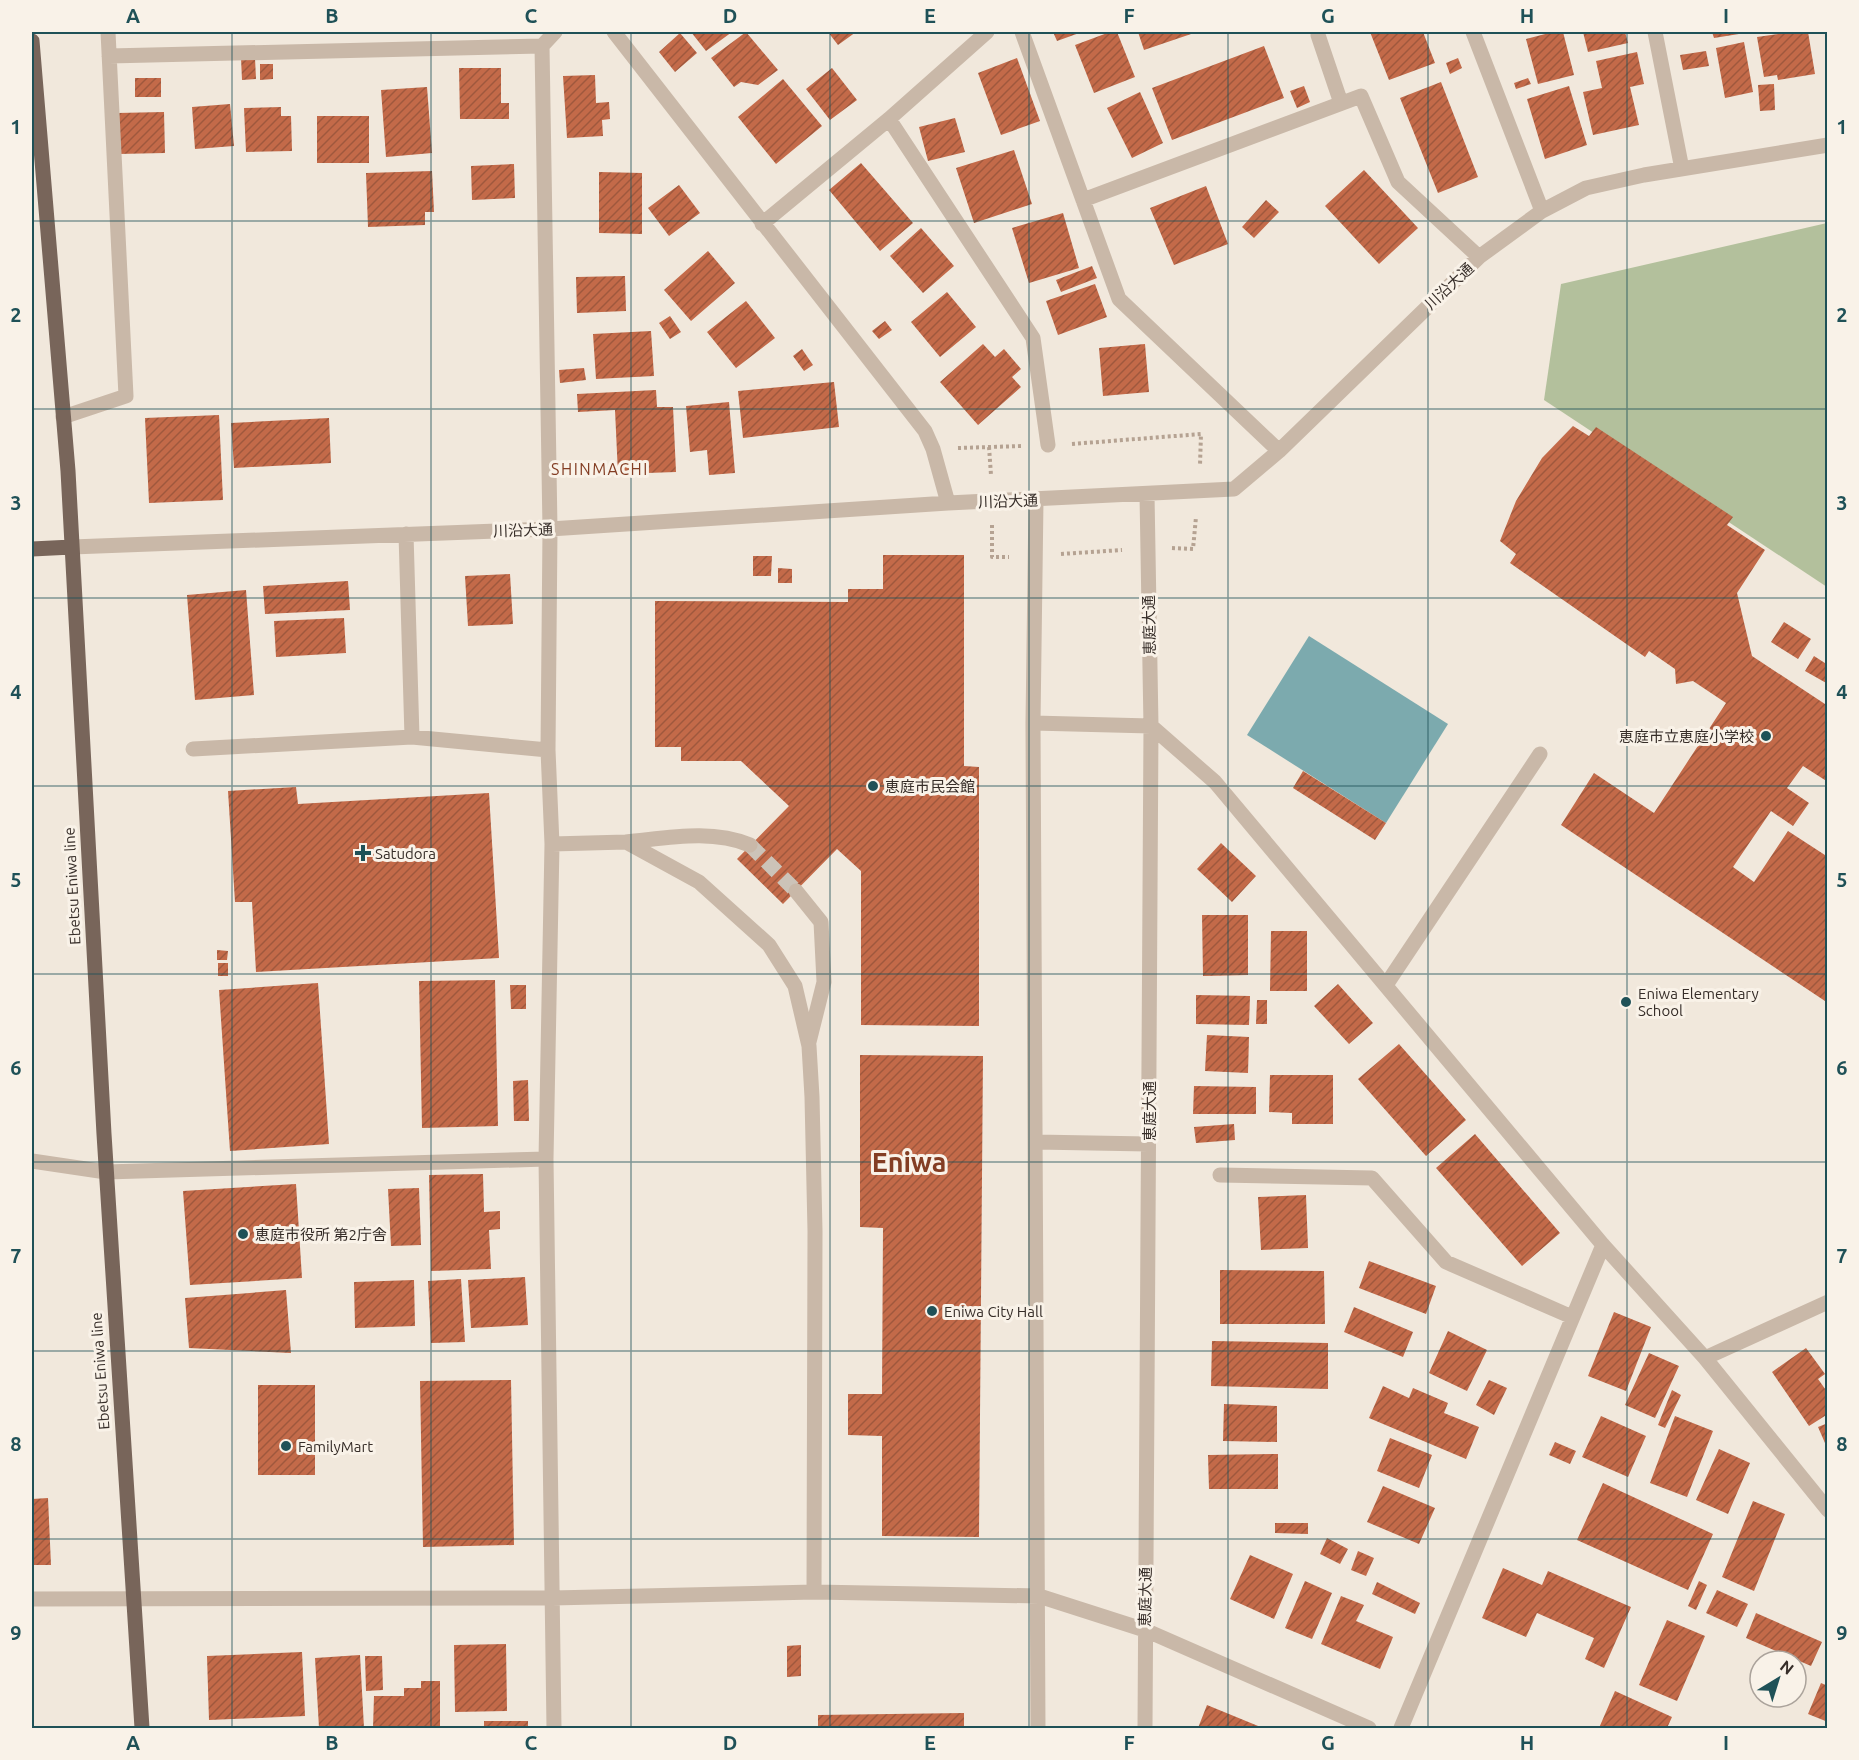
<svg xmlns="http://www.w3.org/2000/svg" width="1859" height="1760" font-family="Ubuntu,'Noto Sans JP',sans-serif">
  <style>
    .pitch { fill: #b3c09c }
    .water { fill: #7caaae }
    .building { fill: url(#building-hatch) }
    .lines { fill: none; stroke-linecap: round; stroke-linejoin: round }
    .minor-tunnel { stroke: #ccc3b8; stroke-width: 15; stroke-dasharray: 15 8; stroke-linecap: butt }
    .path { stroke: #b5a292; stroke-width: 4; stroke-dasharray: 3 3; stroke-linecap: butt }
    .minor { stroke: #c9b8a8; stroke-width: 15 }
    .major { stroke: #78655a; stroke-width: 15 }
    .grid { fill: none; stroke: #1f5157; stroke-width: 1.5; stroke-opacity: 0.55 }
    .poi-dot { fill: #1f5157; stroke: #f9f2e8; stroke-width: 2 }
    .labels { text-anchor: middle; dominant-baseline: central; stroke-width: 6; stroke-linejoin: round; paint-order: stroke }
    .street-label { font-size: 15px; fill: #362d28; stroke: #f9f2e8 }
    .poi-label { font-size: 15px; fill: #362d28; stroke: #f9f2e8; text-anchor: start }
    .neighbourhood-label { font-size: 16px; letter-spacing: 1.5px; fill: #833d23; stroke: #f9f2e8 }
    .town-label { font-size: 27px; font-weight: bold; fill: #833d23; stroke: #f9f2e8 }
    .neatline { fill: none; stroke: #1f5157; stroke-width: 2 }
    .grid-label { font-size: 20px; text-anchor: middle; font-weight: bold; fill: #1f5157 }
  </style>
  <defs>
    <pattern id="building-hatch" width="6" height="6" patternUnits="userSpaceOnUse" patternTransform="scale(1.5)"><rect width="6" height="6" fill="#c36a49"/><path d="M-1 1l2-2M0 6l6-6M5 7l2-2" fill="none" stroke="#9f583d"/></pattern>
  </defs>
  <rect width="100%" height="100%" fill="#f1e8dc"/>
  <!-- pitch -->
  <path class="pitch" d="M1827,223v364l-283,-187 17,-116z"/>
  <!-- water -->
  <path class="water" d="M1309,636l139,88 -62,99 -139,-88z"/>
  <!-- building -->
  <path class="building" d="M691,32h41l-26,19z
    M746,32l32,38 -20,15 -17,-3 -7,5 -23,-29z
    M828,32h28l-18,13z
    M1053,32h29l-25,9z
    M1110,32h7l18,45 -41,16 -19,-48z
    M1138,32h55l1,1 -50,17z
    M1370,32h53l12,31 -46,17z
    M1553,32h10l11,43 -36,9 -12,-45z
    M1583,32h42l3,11 -40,9z
    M1712,32h33v1l-31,5z
    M1793,32h15l7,42 -37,6 -1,-5 -13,2 -7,-40z
    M680,33l17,20 -22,19 -16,-20z
    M1744,42l9,50 -28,6 -9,-50z
    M1264,46l20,52 -112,42 -20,-52z
    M1706,51l3,15 -26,4 -3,-15z
    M1637,52l7,32 -14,3 9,38 -46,10 -10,-43 19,-4 -6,-27z
    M241,58h14l1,21 -14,1z
    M1017,58l23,63 -39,14 -23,-62z
    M1458,58l4,10 -12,6 -4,-11z
    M260,64h13v15l-13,1z
    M459,68h42v35h8v16h-49z
    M832,68l25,32 -27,20 -24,-31z
    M595,75l1,28 13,-1 1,17 -8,1 1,16 -36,2 -4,-62z
    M135,78h26v19h-26z
    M1528,78l3,6 -15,5 -2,-6z
    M783,79l39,47 -46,38 -38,-47z
    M1441,82l37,95 -40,16 -38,-95z
    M1774,84l1,26 -15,1 -2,-26z
    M1304,86l6,16 -13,6 -7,-17z
    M1569,86l18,59 -42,14 -18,-60z
    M427,87l5,66 -46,4 -5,-67z
    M1140,92l23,51 -31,15 -25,-50z
    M230,104l4,42 -39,3 -3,-42z
    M281,107v9h10l1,35 -46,1 -2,-44z
    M164,112l1,41 -47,1 -1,-41z
    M317,116h52v47h-52z
    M955,118l10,34 -37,9 -9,-34z
    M1014,150l18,54 -58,19 -18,-55z
    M861,163l52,60 -33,28 -51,-61z
    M514,164l1,34 -43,2 -1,-34z
    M1364,170l54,58 -39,36 -54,-58z
    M432,171l2,41h-9v13l-57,2 -2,-54z
    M599,172l43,1v61l-43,-1z
    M679,185l21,28 -31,23 -21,-28z
    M1206,186l22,58 -54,21 -24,-57z
    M1266,200l13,12 -25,26 -12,-11z
    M1063,213l16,55 -50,15 -17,-55z
    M921,228l33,38 -31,27 -33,-37z
    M708,251l27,32 -44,38 -27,-31z
    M1092,266l5,12 -36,14 -5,-12z
    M625,276l1,35 -49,2 -1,-36z
    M1095,284l12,33 -49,18 -12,-34z
    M947,292l29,35 -36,30 -29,-35z
    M746,301l29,37 -39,30 -29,-36z
    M670,316l11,16 -11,7 -11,-16z
    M885,321l7,9 -13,9 -7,-8z
    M651,331l3,45 -58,3 -3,-45z
    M983,344l12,13 9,-8 17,20 -9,8 9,10 -43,38 -38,-43z
    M1145,344l4,48 -46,4 -4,-48z
    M802,349l11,16 -9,6 -11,-15z
    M584,368l2,12 -26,3 -1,-13z
    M834,382l5,45 -96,11 -5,-47z
    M656,390l1,17h16l3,65 -58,2 -3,-64 -37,2 -1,-18z
    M729,402l6,71 -26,2 -2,-25 -17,2 -4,-46z
    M219,415l4,85 -74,3 -4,-85z
    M329,418l2,45 -97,5 -3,-45z
    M1573,426l16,10 7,-9 137,90 -6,8 38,25 -28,43 15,63 76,50v76l-25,-16 -16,22 22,15 -16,23 -22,-15 -38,56 21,15 34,-51 40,26v146l-267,-178 33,-52 60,40 72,-110 -33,-22 -17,3 -1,-15 -26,-18 -4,6 -135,-94 6,-9 -16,-13 16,-40 26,-43z
    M883,555h81v211l15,1v259l-118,-1v-154l-24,-22 -54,55 -46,-45 52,-53 -48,-45h-60v-14h-26v-146l193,1v-13h35z
    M753,556h19l-1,20h-18z
    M778,568l14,1v14h-14z
    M510,574l3,50 -45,2 -3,-50z
    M348,581l2,29 -85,4 -2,-28z
    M246,590l8,105 -59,5 -8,-105z
    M344,618l2,35 -70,4 -2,-36z
    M1784,622l27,17 -13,20 -27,-17z
    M1814,656l14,9v19l-23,-13z
    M1303,771l83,52 -11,17 -82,-52z
    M296,787l2,17 191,-11 10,165 -243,14 -4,-70h-17l-7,-111z
    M1221,843l35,33 -24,26 -35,-33z
    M1202,915h46v60l-45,1z
    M1271,931h36v60h-37z
    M217,950l11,1 -1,9h-10z
    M218,963h10v13h-10z
    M495,980l3,146 -76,2 -3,-147z
    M318,983l11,161 -99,7 -11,-161z
    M1338,984l35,39 -24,21 -35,-38z
    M510,985h16v24h-15z
    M1196,995l54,1 -1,29 -53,-1z
    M1257,1000h10v24h-11z
    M1207,1035l42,2 -1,36 -43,-2z
    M1399,1044l67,76 -40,36 -68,-77z
    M860,1055l123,1 -4,481 -97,-1v-100l-34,-1v-41h34l1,-166 -23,-1z
    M1270,1075h63v49h-41v-11l-23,-1z
    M528,1080l1,41h-15l-1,-40z
    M1194,1086l62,1v27h-63z
    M1234,1124l1,16 -39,3 -2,-16z
    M1475,1134l85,99 -38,33 -86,-98z
    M483,1174l1,38 16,-1v18l-11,1 2,39 -60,2 -2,-96z
    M296,1184l6,94 -112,7 -7,-94z
    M419,1188l2,57 -30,1 -3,-57z
    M1306,1195l2,53 -47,2 -3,-53z
    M1369,1261l67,25 -10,28 -67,-26z
    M1220,1270l104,1 1,53h-105z
    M525,1277l3,48 -57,3 -3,-48z
    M461,1279l4,63 -34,1 -3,-62z
    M414,1280l1,46 -60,2 -1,-46z
    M286,1290l5,63 -102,-5 -4,-50z
    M1354,1307l59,25 -10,25 -59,-25z
    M1614,1312l37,15 -25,64 -38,-15z
    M1448,1331l39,19 -20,41 -38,-18z
    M1212,1341l116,2v46l-117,-3z
    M1806,1348l19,26 -7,5 10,14v21l-19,12 -37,-54z
    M1649,1353l30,13 -24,52 -30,-13z
    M511,1380l3,165 -91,2 -3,-166z
    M1489,1380l18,8 -13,27 -18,-10z
    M258,1385h57v90h-57z
    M1383,1386l26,12 4,-10 35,15 -4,10 35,14 -13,32 -97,-41z
    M1672,1390l9,5 -16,33 -7,-3z
    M1224,1404l53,2v36l-54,-1z
    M1601,1416l45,20 -18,41 -46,-20z
    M1675,1416l38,15 -26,66 -37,-14z
    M1828,1423v19l-3,1 -7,-16z
    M1390,1438l42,17 -13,33 -42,-17z
    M1555,1442l21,9 -6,13 -21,-9z
    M1719,1449l31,14 -22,51 -32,-14z
    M1278,1454v35h-69l-1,-34z
    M1603,1483l110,51 -25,56 -111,-50z
    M1383,1486l52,22 -16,36 -52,-22z
    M48,1498l3,67h-19v-66z
    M1753,1501l32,13 -31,77 -32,-14z
    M1275,1523h33v11l-33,-1z
    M1327,1538l21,11 -8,15 -20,-10z
    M1358,1551l16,7 -8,18 -15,-6z
    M1250,1555l43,19 -19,45 -44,-20z
    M1503,1568l39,17 6,-14 83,36 -27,61 -19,-9 9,-21 -57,-25 -11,24 -44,-19z
    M1305,1581l27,12 -20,46 -27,-11z
    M1699,1581l8,4 -11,25 -8,-4z
    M1377,1582l43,21 -5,11 -43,-20z
    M1717,1590l31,14 -11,23 -31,-14z
    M1341,1596l23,9 -8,16 37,16 -13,32 -59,-25z
    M1756,1613l66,29 -11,24 -65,-28z
    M1667,1620l38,16 -28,65 -38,-16z
    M506,1644l1,67 -52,1 -1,-67z
    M801,1645v31l-14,1v-31z
    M302,1652l3,64 -96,4 -2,-64z
    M360,1655l4,73h-45l-4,-70z
    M365,1656h17l1,34 -17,1z
    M421,1681h19v47h-67l1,-32h30v-8h17z
    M1821,1683l7,3v36l-20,-8z
    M1615,1691l57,26 -5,11h-68z
    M1207,1705l56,23h-65z
    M964,1713v15h-146v-13z
    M484,1721h44v7h-44z"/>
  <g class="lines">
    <!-- minor-tunnel -->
    <path class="minor-tunnel" d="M750,845l46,46"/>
    <!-- path -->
    <path class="path" d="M1072,444l129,-10 -1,31
      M989,447l2,28
      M958,448l64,-2
      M992,525v32h17
      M1172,548l21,1 3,-32
      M1061,554l61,-4"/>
    <!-- minor -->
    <path class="minor" d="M614,32l311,399 8,18 15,54
      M1022,32l97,267 160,152
      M1473,32l69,179
      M1655,32l27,137
      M1318,35l23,68
      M109,56l433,-10
      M889,119l144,219 15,107
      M1083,200l278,-104 37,86 81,75
      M762,224l127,-105 98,-87
      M63,417l63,-21 -18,-364
      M1036,500l-3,223 5,1005
      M406,534l6,203 136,13
      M72,547l478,-18 398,-26 286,-14 45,-38 200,-194 63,-46 44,-23 58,-13 184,-30
      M1033,723l118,3 64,56 388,463 102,113 123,152
      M193,749l219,-12
      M626,842c42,-4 85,-13 124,3
      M552,844l74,-2 73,40 70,63 26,41 14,60 3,51 3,134 -1,361
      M796,891l25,31 3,60 -15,60
      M1386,985l154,-231
      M1036,1142l112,2
      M32,1161l74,11 440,-13
      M1220,1175l152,3 74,84 126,55
      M1705,1358l123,-56
      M32,1599l520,-1 262,-6 225,4 106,34 224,98
      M554,1728l-8,-569 6,-315 -4,-94 2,-221 -8,-483 13,-14
      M1145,1728l6,-1002 -4,-232
      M1401,1728l202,-483"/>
    <!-- major -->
    <path class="major" d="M32,41l36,430 36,663 38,594
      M32,549l40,-2"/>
  </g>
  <!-- grid -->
  <path class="grid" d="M232,32v1696M431,32v1696M631,32v1696M830,32v1696M1029,32v1696M1228,32v1696M1428,32v1696M1627,32v1696M32,221h1796M32,409h1796M32,598h1796M32,786h1796M32,974h1796M32,1162h1796M32,1351h1796M32,1539h1796"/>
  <!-- markers -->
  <g class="poi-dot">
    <circle cx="1766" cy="736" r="6"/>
    <circle cx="873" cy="786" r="6"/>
    <path d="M360 844h6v6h6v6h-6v6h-6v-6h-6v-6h6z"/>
    <circle cx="1626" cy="1002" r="6"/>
    <circle cx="243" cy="1234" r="6"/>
    <circle cx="932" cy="1311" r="6"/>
    <circle cx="286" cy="1446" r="6"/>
  </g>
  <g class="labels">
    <!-- street labels -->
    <g class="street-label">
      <text transform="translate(1449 286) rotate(-43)">川沿大通</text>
      <text transform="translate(1008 501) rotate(-2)">川沿大通</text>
      <text transform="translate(523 530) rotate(-2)">川沿大通</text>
      <text transform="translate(1149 625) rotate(-91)">恵庭大通</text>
      <text transform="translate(72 886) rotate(-93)">Ebetsu Eniwa line</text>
      <text transform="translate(1149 1111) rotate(-90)">恵庭大通</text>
      <text transform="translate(100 1371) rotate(-94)">Ebetsu Eniwa line</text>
      <text transform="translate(1145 1597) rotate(-89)">恵庭大通</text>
    </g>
    <!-- poi labels -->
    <g class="poi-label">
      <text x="1754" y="736" text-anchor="end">恵庭市立恵庭小学校</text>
      <text x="885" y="786">恵庭市民会館</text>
      <text x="375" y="853">Satudora</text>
      <text x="1638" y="993">Eniwa Elementary<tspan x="1638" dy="17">School</tspan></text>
      <text x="255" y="1234">恵庭市役所 第2庁舎</text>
      <text x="944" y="1311">Eniwa City Hall</text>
      <text x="298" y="1446">FamilyMart</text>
    </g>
    <!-- neighbourhood labels -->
    <g class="neighbourhood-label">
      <text x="600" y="469">SHINMACHI</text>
    </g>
    <!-- town labels -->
    <g class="town-label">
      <text x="909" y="1162">Eniwa</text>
    </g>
  </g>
  <!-- border -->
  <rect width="1859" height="1760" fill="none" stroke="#f9f2e8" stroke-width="66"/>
  <!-- north arrow -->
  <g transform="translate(1778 1679) rotate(38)"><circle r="28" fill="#f9f2e8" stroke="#aba39b" stroke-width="1.5"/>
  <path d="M0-4.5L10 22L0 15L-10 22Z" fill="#1f5157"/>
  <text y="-9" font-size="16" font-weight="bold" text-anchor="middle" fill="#362d28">N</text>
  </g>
  <rect x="33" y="33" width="1793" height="1694" class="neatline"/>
  <g class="grid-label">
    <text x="133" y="23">A</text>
    <text x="332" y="23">B</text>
    <text x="531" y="23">C</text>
    <text x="730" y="23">D</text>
    <text x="930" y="23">E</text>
    <text x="1129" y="23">F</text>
    <text x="1328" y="23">G</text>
    <text x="1527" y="23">H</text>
    <text x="1726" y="23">I</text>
    <text x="16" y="134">1</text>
    <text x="1842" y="134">1</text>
    <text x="16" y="322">2</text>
    <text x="1842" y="322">2</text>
    <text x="16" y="510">3</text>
    <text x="1842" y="510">3</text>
    <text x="16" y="699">4</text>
    <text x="1842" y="699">4</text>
    <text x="16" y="887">5</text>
    <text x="1842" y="887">5</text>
    <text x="16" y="1075">6</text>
    <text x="1842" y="1075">6</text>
    <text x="16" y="1263">7</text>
    <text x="1842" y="1263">7</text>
    <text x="16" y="1451">8</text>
    <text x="1842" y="1451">8</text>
    <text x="16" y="1640">9</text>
    <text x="1842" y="1640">9</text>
    <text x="133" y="1750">A</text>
    <text x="332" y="1750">B</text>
    <text x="531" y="1750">C</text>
    <text x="730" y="1750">D</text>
    <text x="930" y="1750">E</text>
    <text x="1129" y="1750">F</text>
    <text x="1328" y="1750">G</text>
    <text x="1527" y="1750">H</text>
    <text x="1726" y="1750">I</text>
  </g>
</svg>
